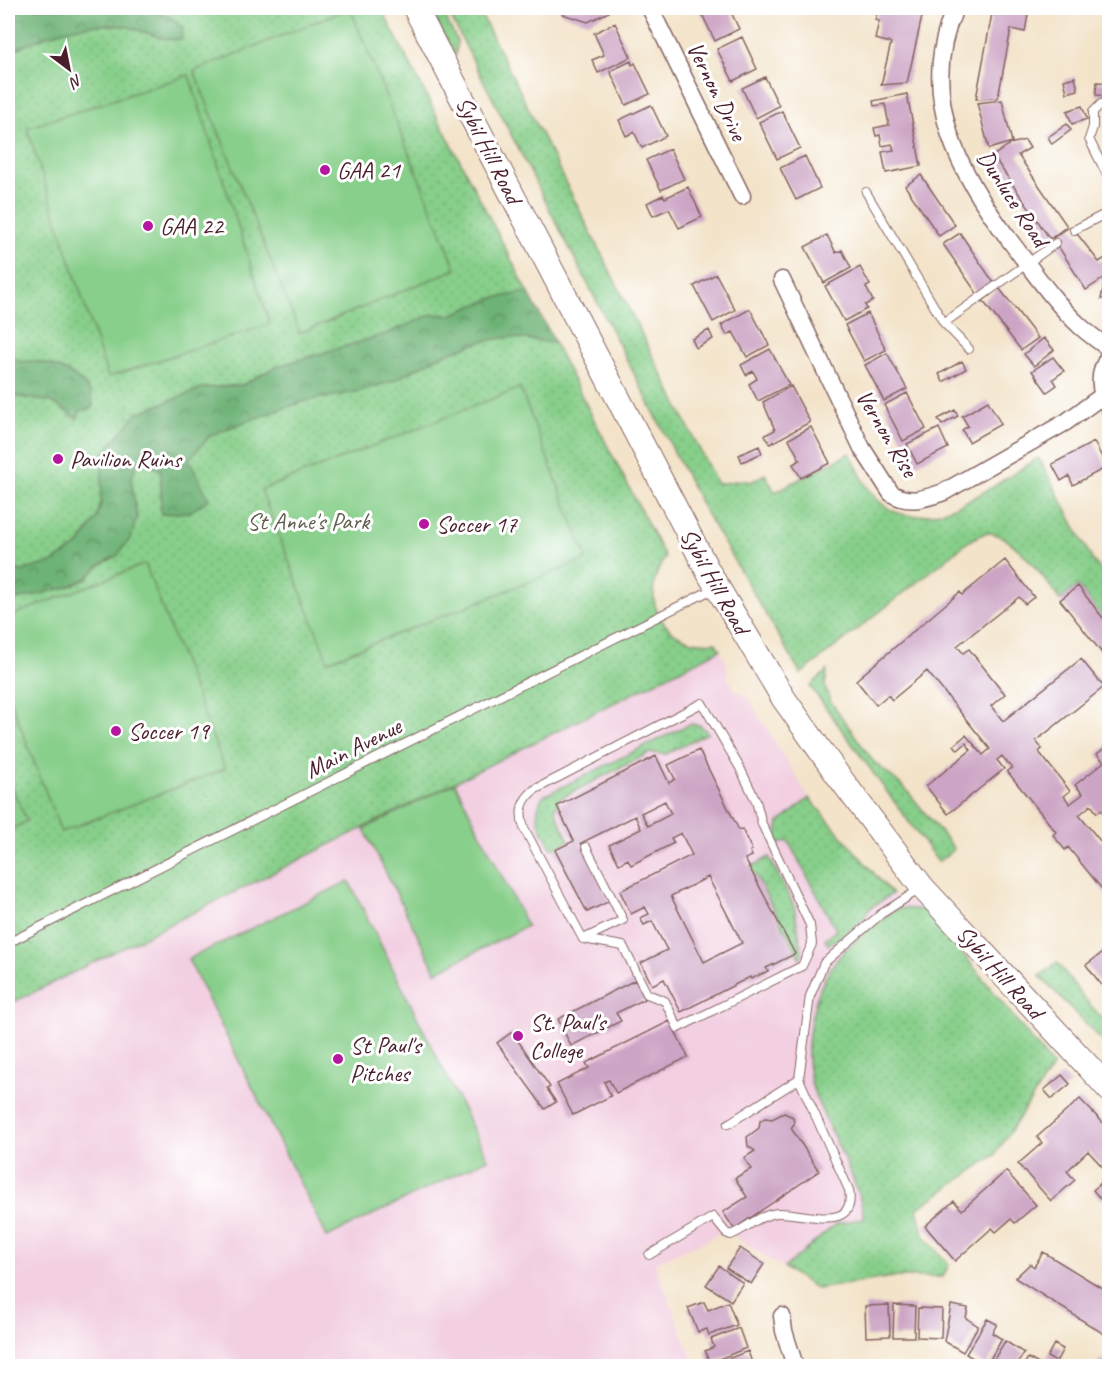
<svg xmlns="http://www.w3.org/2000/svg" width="1117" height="1374" font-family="Caveat,sans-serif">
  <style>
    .built { fill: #f2cfe1 }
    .green { fill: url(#green-dots); stroke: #68775a; stroke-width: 1.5 }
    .forest { fill: url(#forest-crowns); stroke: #5c6850; stroke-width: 1.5 }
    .pitch { fill: #87cf8a; stroke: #68775a; stroke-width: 1.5 }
    .building { fill: #cca4c5; fill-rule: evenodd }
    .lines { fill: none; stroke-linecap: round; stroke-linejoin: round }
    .service-casing { stroke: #856462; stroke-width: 10 }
    .minor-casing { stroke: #856462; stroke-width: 19 }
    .secondary-casing { stroke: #856462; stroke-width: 26 }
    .service { stroke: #fff; stroke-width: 8 }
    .minor { stroke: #fff; stroke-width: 16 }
    .secondary { stroke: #fff; stroke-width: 24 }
    .poi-dot { fill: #b5179e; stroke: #fff; stroke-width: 2 }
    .labels { text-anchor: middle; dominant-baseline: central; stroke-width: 6; stroke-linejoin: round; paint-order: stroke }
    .street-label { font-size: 24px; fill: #4a1f2b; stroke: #fff }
    .poi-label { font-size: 24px; fill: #4a1f2b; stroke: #fff; text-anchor: start }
    .park-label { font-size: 24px; fill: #5f5d4c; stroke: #fff }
  </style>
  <defs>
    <pattern id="green-dots" width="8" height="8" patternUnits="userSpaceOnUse" patternTransform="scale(1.5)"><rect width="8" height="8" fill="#87cf8a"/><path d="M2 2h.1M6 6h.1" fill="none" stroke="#76b177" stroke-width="1.8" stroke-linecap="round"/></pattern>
    <pattern id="forest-crowns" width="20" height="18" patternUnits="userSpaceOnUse" patternTransform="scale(1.5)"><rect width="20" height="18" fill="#6db276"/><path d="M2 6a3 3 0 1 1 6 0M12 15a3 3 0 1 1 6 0" fill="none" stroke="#5c9061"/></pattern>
  </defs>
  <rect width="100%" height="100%" fill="#fff"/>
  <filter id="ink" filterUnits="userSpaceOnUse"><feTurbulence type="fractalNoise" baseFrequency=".0167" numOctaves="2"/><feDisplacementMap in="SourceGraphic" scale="12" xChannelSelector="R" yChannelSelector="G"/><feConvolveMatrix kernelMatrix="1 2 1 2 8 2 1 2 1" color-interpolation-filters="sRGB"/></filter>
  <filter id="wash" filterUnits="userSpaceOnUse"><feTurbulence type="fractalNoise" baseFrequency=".008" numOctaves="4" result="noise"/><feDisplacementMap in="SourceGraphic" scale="24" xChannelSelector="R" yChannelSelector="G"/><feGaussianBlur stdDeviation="1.35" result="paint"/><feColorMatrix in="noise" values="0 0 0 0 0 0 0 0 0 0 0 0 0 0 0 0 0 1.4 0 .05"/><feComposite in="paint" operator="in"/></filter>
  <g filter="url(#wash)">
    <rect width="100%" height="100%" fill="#f3e3c9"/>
    <!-- built -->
    <path class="built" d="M720,650l7,13v13l8,14 12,6 62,102 82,96 37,16 125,156 -58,89 -78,54 6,25 26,31 -6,12h-50l-76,12 -93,-59 -26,15 -2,-1 -41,19 40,103h-687v-361z"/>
    <!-- green -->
    <path class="green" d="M8,8h373l284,549c-28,41 -2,91 50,85l5,8 -712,355z
      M430,8h11l16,33 -1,14 -12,-18z
      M446,8h32l239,476 26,-4 8,2 14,-8 10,18 75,-39c8,16 15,35 28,47 44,45 120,-19 161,-42l54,103 16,17v49l-31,-41 -18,14c-14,-19 -45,-65 -71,-67 -7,0 -15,5 -21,9l-167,132 -98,-166z
      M827,671l-2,15 6,16 42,59 32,27 49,61 -16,13 -128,-176z
      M690,724l10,1 8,8 -42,21 -17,-1 -90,46 -4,11 14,31 -17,8c-9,-18 -22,-33 -9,-53z
      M809,798l83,96 -22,14 -9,14 -33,23 -3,-6 11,-9 -48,-89 -10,3 -2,-3 3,-18z
      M769,857l25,49 8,46 -2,6 -49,-91z
      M899,908l29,2 125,156 -58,89 -78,54 6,25 26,31 -6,12h-50l-76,12 -33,-21 52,-44 28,-6c-3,-33 -36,-89 -49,-123 -14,-38 -6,-88 13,-123 12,-21 51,-53 71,-64z
      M1057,962l27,36 25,28v22l-69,-72z"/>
    <!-- forest -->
    <path class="forest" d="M8,8h139l26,11 10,9 -2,11c-21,4 -39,-11 -58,-13 -40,-6 -81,9 -115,28z
      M528,292l27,51 -46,-6 -29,5 -40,14 -47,25 -37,11 -51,9 -63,22 -31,12 -22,24 20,40 -19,13 -29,2v-44l-23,-10 -7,19 6,39 -7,21 -13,17 -17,9 -14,14 -18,8 -60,15v-33l14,2 31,-9 26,-17 17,-26 5,-16 2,-50 35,-40 64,-25 40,-3 33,-18 108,-32 50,-21 17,1 43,-17z
      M8,355l13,7c23,-6 78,18 71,46l-12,3 -3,8 -25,-17 -44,-7z"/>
    <!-- pitch -->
    <path class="pitch" d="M350,8l106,261 -156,64 -106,-262z
      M189,75l81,249 -162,53 -81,-249z
      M520,388l67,171 -259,102 -67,-171z
      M145,564l80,205 -164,63 -53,-138v-77z
      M8,780l19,41 -19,10z
      M455,783l72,143 -91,46 -72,-143z
      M349,881l139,278 -161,78 -139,-278z"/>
    <g id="blocks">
      <!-- building -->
      <path class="building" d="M559,8h47l3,4 -21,10 -26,-8z
        M699,8h30l10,21 -24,12z
        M898,8h26l-17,75 -26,2 10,-42 -16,-4 4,-18 -4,-1 3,-11 19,4z
        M993,8h22l-1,3 14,3 -3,18 -14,-3 -13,69 -22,1z
        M615,23l16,34 -33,16 -6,-13 12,-5 -10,-22z
        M742,37l15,32 -24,12 -16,-32z
        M631,61l1,4 3,-2 15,31 -24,11 -16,-34z
        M765,77l14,29 -23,12 -14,-30z
        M1075,77l3,13 -11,3 -3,-13z
        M1097,82l13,1v13l-14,-1z
        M907,94l14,72 -35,7 -4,-21 12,-2 -2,-6 -10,2 -2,-11 -4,1 -2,-8 15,-3 -4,-21 -11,2 -1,-5z
        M1002,100l10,42 -23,7 -12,-46z
        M651,105l15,31 -24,12 -8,-16 -8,4 -7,-16z
        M1082,106l5,13 -15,5 -5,-13z
        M782,111l18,37 -23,11 -18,-37z
        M1067,124l4,6 -19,14 -4,-7z
        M1025,140l5,8 -12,7 49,71 -17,13 -57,-83 17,-12z
        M670,149l14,30 -23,11 -15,-30z
        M805,156l15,32 -24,12 -16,-32z
        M921,175l34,50 -16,11 -34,-50z
        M688,187l14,30 -23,11 -10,-19 -16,7 -6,-13 16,-8 2,3z
        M1071,226l28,36 11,-7v19l-24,16 -33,-52z
        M960,233l34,50 -16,12 -35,-51z
        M827,235l9,18 6,-3 9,18 -27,15 -19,-36z
        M860,267l10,18 -4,2 7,14 -8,4 2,4 -23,12 -19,-35z
        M716,274l19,36 -22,12 -19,-36z
        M1104,284h6v21l-5,-1 1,-5h-5z
        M999,288l39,50 -17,12 -38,-49z
        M750,309l19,36 -22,12 -14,-25 -6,3 -6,-10z
        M868,313l18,37 -22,11 -19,-36z
        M709,330l4,9 -17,9 -4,-9z
        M1044,338l10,12 -20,16 -10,-12z
        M770,349l19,36 -31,16 -9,-17 8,-5 -4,-8 -7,4 -5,-10z
        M887,353l20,36 -23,12 -19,-36z
        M1053,357l11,14 -11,8 4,6 -10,7 -15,-21z
        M962,361l4,8 -23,13 -4,-8z
        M791,386l19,36 -40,22 -5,-9 10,-5 -12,-28z
        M907,393l19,36 -23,12 -19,-36z
        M988,401l13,23 -32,18 -7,-12 6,-4 -6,-10z
        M955,410l3,6 -16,9 -4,-6z
        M811,427l19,36 -29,15 -8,-14 7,-4 -11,-21z
        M939,428l9,20 -31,16 -10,-20z
        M1094,442l13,25 -34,18 -4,-9 -8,5 -9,-17z
        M759,446l3,7 -20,9 -3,-7z
        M1005,560l29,37 -9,7 -6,-7 -62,49 6,7 6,-4 36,45 -14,12 12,15 78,-62 23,28 -68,54 6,8 -3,3 31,39 -6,5 6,8 13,-10 -8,-9 29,-23 -7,-8 13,-10v76l-9,-10 -4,3 -6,-8 -12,10 22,27 9,-7v64l-42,-52 -3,3 -12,-15 3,-3 -49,-61 5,-3 -10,-12 -5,4 7,9 -56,45 -22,-28 45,-36 -5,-7 -8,7 -4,-5 12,-10 17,20 7,-6 -63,-78 -35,29 -4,-5 -12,10 -20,-25 104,-88 2,3z
        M1078,586l32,41v21l-8,5 -42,-53z
        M699,750l40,80 3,-1 10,21 -2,1 2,5 -7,3 50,95 -29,14 2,3 -17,8 -1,-2 -69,35 -17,-33 -12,6 -11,-22 26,-13 -15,-29 -8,4 -4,-7 9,-4 -4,-7 -14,7 -11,-23 72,-36 -11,-22 -10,5 3,5 -43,22 -3,-6 -9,5 -10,-19 32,-16 -6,-13 -54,27 29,58 -23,11 -32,-62 19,-9 -17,-35 99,-50 13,27 6,-4 -7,-14zM665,801l6,13 -23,12 -7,-13zM708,877l34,66 -38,19 -33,-66z
        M1110,947v43l-3,2 -21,-27z
        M635,980l10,19 -29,14 5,8 -50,25 -13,-27z
        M670,1021l18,36 -72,36 -7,-13 -5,2 7,14 -38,19 -16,-31 32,-16 -3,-5z
        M512,1032l38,55 -3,2 9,13 -11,7 -48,-66z
        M1062,1075l8,9 -18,15 -8,-9z
        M1080,1099l30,31v45l-22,-24 -21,20 8,9 -24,21 -33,-37 24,-21 -5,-6z
        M784,1113l9,4 1,7 -3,4 28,43 -85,58 -11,-17 24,-15 -12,-19 16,-9 -7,-11 11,-7 -7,-5 -1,-9 12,-9 1,-7 5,-3 7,1z
        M1006,1171l30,34 -21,18 -4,-4 -15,13 -4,-4 -37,33 -30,-35 29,-25 8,9z
        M1110,1175v17l-9,8 -8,-10z
        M740,1248l24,16 -13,20 -25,-16z
        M1043,1252l67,41 -3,43 -92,-58 15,-14 4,3z
        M719,1266l24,17 -12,18 -25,-16z
        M704,1302l4,8 20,-8 9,23 -28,10 -2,-6 -9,3 -10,-24z
        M889,1305l1,31 -24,1 -1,-31z
        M894,1305l21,1 -1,31h-21z
        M951,1305l17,3 -2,10 12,8 -15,26 -19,-11z
        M918,1308l24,1 -1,29 -24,-1z
        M987,1319l10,5 -5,9 10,6 -16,27 -20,-12z
        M739,1328l7,20 -36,15 -5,-12 9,-4 -3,-8z
        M1005,1341l19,12 -8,13h-26z
        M1054,1344l9,5 -7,13 -9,-5z
        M748,1351l5,15h-32l-1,-4z
        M1028,1358l14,8h-19z
        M1101,1359l7,4 -2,3h-10z"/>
    </g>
  </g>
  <g filter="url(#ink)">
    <use href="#blocks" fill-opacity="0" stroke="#856462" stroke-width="1.5"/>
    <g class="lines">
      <!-- service casing -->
      <g class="service-casing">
        <path id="service" d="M1110,101l-9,3 -8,8v15l-4,12 21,42
          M866,192l78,131 25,26
          M1074,230l35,-18
          M944,323l112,-80
          M702,703l38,65 16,33 6,23 48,101 2,19 -10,22 -124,62 -13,-27 -18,-7 -24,-48 -40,-7 -59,-111c-5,-16 -3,-27 10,-38z
          M583,939l40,-19 -37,-73
          M8,943l707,-355
          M728,1124l71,-45
          M649,1255l64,-38 13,16 5,2c16,-7 28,-20 46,-22 24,-2 80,22 72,-23l-50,-111 11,-83 14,-33 57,-49 39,-25"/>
      </g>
      <!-- minor casing -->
      <g class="minor-casing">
        <path id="minor" d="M650,8l92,188
          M955,8c-39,89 5,168 59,238 21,28 41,57 67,81 9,8 19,15 29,22
          M782,280l80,168 29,45c18,12 35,5 53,-1l122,-70 36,-26
          M1110,355c-13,17 -12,36 0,54
          M782,1316l2,15 11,35"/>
      </g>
      <!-- secondary casing -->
      <g class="secondary-casing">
        <path id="secondary" d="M415,8l295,567 74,124 53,75 85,113 188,203"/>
      </g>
      <!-- service -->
      <use href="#service" class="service"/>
      <!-- minor -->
      <use href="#minor" class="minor"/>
      <!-- secondary -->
      <use href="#secondary" class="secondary"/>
    </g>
  </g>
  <!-- markers -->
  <g class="poi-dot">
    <circle cx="325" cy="170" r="6"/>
    <circle cx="148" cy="226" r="6"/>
    <circle cx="58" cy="459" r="6"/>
    <circle cx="424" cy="524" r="6"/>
    <circle cx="116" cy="731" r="6"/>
    <circle cx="518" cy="1036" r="6"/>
    <circle cx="338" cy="1059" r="6"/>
  </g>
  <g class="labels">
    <!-- street labels -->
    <g class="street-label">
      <text transform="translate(717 91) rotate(64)">Vernon Drive</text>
      <text transform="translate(489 150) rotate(63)">Sybil Hill Road</text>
      <text transform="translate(1013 198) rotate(57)">Dunluce Road</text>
      <text transform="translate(887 433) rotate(59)">Vernon Rise</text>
      <text transform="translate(715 581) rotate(61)">Sybil Hill Road</text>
      <text transform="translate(353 748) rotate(-27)">Main Avenue</text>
      <text transform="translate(1000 972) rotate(48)">Sybil Hill Road</text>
    </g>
    <!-- poi labels -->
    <g class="poi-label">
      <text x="337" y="170">GAA 21</text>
      <text x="160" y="226">GAA 22</text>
      <text x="70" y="459">Pavilion Ruins</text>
      <text x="436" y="524">Soccer 17</text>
      <text x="128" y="731">Soccer 19</text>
      <text x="530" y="1022">St. Paul's<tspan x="530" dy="28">College</tspan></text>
      <text x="350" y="1045">St Paul's<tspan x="350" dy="28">Pitches</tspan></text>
    </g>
    <!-- park labels -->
    <g class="park-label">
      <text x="308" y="521">St Anne's Park</text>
    </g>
  </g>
  <!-- margin -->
  <rect width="1117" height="1374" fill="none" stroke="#fff" stroke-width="30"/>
  <!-- north arrow -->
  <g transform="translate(69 69) rotate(148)" stroke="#ffffff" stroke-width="4.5" paint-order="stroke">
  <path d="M0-4.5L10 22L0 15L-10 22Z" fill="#4a1f2b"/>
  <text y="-9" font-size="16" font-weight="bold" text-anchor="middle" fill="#4a1f2b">N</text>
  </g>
</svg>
